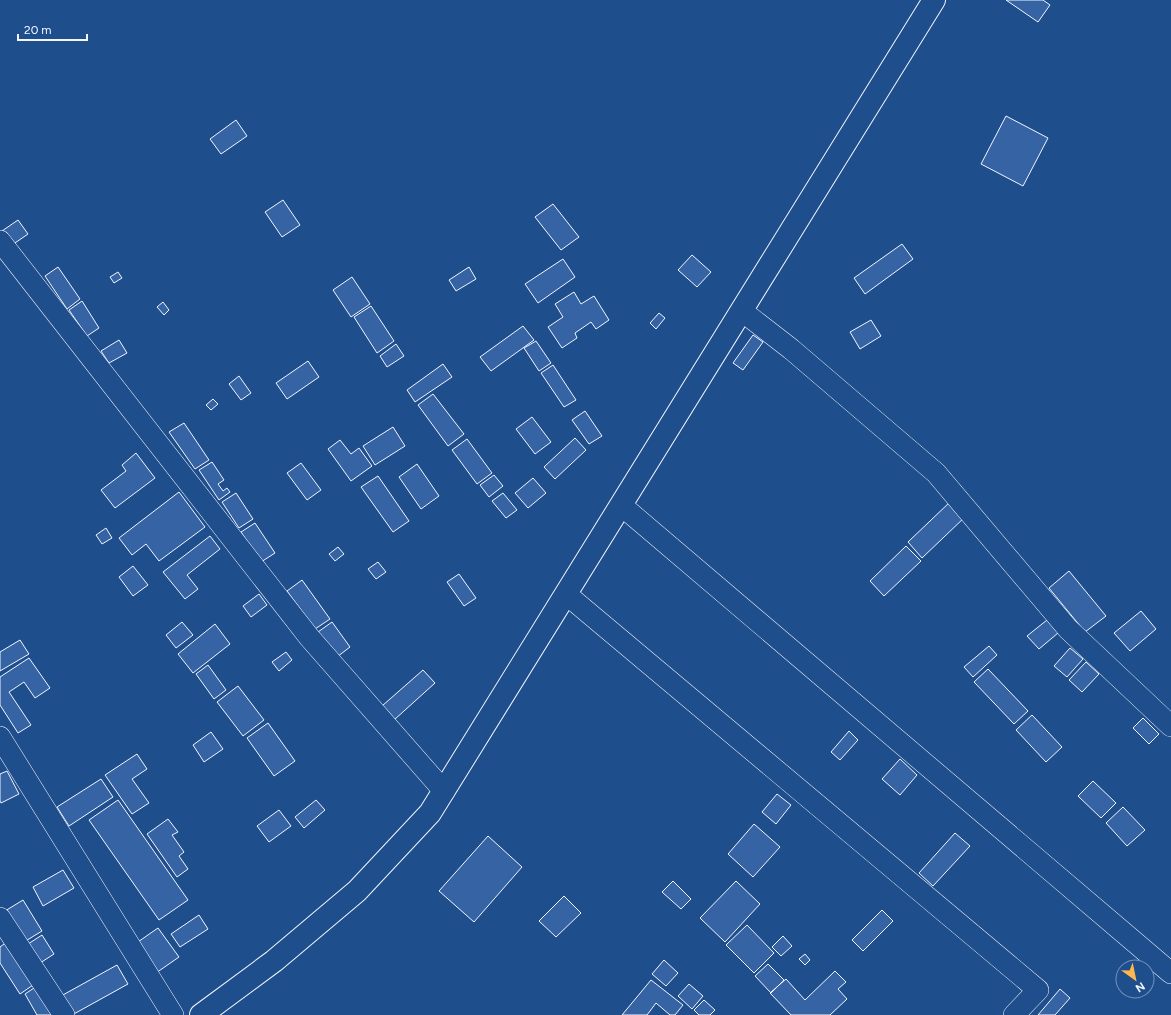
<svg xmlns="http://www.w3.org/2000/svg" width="1171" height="1015" font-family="Figtree,sans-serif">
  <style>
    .building { fill: #3563a3; stroke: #f2f6ff }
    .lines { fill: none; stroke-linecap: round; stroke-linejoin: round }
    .minor-casing { stroke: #f2f6ff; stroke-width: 22 }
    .primary-casing { stroke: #f2f6ff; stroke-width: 24 }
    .minor { stroke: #1f4e8c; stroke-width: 21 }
    .primary { stroke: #1f4e8c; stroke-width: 22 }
  </style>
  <rect width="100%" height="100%" fill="#1f4e8c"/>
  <!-- building -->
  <path class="building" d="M1006,0h37l7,5 -12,17z
    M1006,116l42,22 -25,48 -42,-22z
    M236,120l11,16 -26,18 -11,-15z
    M283,200l17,25 -18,12 -17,-25z
    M553,204l26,33 -18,13 -26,-33z
    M18,220l10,14 -16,11 -10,-14z
    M902,244l11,15 -48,35 -11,-16z
    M692,255l19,17 -14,15 -19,-17z
    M563,259l12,18 -37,26 -13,-19z
    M58,267l22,32 -13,10 -22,-33z
    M469,267l7,12 -20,12 -7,-11z
    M118,272l4,6 -8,5 -4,-6z
    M352,277l18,27 -19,13 -18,-27z
    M574,292l7,12 13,-8 15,24 -13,9 -5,-7 -16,11 2,5 -15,10 -14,-21 15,-10 -8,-13z
    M82,301l17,27 -12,8 -18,-26z
    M163,302l6,8 -5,5 -7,-8z
    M371,306l23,35 -17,12 -23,-36z
    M659,313l6,5 -9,11 -6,-6z
    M871,320l10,16 -21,13 -10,-17z
    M523,326l11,14 -43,31 -11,-14z
    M753,335l10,7 -20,28 -10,-7z
    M119,340l8,13 -18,10 -8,-12z
    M536,341l15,22 -12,8 -15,-23z
    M396,344l8,12 -17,11 -7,-11z
    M308,361l11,16 -32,22 -11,-16z
    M443,364l9,13 -37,25 -8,-12z
    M553,365l23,35 -12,7 -23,-34z
    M239,376l12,17 -10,7 -12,-16z
    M433,394l31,40 -16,12 -30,-41z
    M213,399l5,5 -7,6 -5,-5z
    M585,411l17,25 -13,8 -17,-24z
    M532,417l19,25 -16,12 -19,-25z
    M184,423l25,37 -14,9 -26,-37z
    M393,427l12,19 -30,19 -12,-19z
    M575,438l11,12 -31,29 -11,-12z
    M467,439l25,34 -15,11 -25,-34z
    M340,440l11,14 8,-6 13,18 -21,15 -23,-32z
    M136,453l19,25 -40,30 -14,-18 25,-19 -4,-6z
    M212,462l12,18 -6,4 5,7 4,-3 3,4 -11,8 -20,-30z
    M301,463l20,27 -14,10 -20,-27z
    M417,464l22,32 -18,13 -22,-32z
    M494,475l9,11 -14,11 -9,-12z
    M378,476l31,45 -16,11 -32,-45z
    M533,478l13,15 -18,15 -13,-15z
    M179,492l26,35 -46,34 -13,-17 -14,11 -13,-17z
    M236,493l17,26 -14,9 -17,-26z
    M503,493l14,17 -11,8 -14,-17z
    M951,501l15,15 -44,42 -14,-16z
    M255,523l20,30 -14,9 -20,-30z
    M106,528l6,10 -10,6 -6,-9z
    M210,536l10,13 -33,26 11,14 -13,10 -22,-27z
    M906,546l15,15 -37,35 -14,-15z
    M338,547l6,7 -9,7 -6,-7z
    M378,562l8,10 -10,7 -8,-10z
    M133,566l15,19 -15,11 -14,-19z
    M1069,571l37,45 -21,16 -36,-44z
    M459,574l17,24 -12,8 -17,-24z
    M302,580l28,39 -15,10 -28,-38z
    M259,594l8,11 -16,12 -8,-11z
    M1141,611l15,18 -26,22 -16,-18z
    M1047,620l11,13 -19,16 -12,-13z
    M182,622l11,13 -17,13 -10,-13z
    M332,622l18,25 -13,10 -19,-25z
    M215,624l15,20 -37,29 -15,-19z
    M20,640l9,14 -29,17v-19z
    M989,646l8,9 -24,22 -9,-10z
    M1070,648l13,11 -16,18 -13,-11z
    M286,652l6,8 -13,11 -7,-9z
    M29,658l21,30 -15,10 -11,-16 -15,10 22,33 -13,8 -18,-28v-28z
    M1086,662l13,12 -17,18 -13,-12z
    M208,665l18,25 -12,9 -18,-25z
    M988,669l40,42 -14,13 -40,-42z
    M423,670l12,13 -41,37 -12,-14z
    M238,686l26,34 -21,16 -26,-34z
    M1032,715l30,32 -16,15 -30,-32z
    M1143,718l16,16 -10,10 -16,-16z
    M268,723l27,38 -21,15 -27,-38z
    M849,731l9,9 -18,20 -9,-8z
    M211,732l12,17 -19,13 -11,-17z
    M137,754l10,15 -15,10 17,24 -17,11 -27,-39z
    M900,759l17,16 -17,20 -18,-16z
    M7,771l12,23 -18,9 -1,-2v-27z
    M101,779l12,18 -44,29 -12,-19z
    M1093,781l23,22 -15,15 -23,-22z
    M777,794l14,11 -15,19 -14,-12z
    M118,800l70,100 -29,20 -70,-100z
    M316,800l9,10 -21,18 -9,-11z
    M1123,807l22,23 -18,16 -21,-23z
    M279,810l12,16 -22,16 -12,-16z
    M168,819l10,13 -6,3 12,17 -5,4 9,13 -11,8 -30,-43z
    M754,824l26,23 -27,30 -25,-23z
    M955,833l15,13 -37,40 -14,-13z
    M488,836l34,31 -48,55 -35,-31z
    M63,870l11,18 -31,18 -10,-19z
    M673,881l18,18 -10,10 -19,-17z
    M736,881l24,23 -35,38 -25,-24z
    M564,896l17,17 -25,24 -17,-16z
    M23,900l19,31 -18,11 -19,-31z
    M882,910l11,11 -30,30 -11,-11z
    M199,915l9,14 -28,18 -9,-13z
    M747,925l27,28 -20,20 -28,-28z
    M158,928l21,29 -23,16 -21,-29z
    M42,935l12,19 -17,11 -12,-19z
    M783,936l9,10 -11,10 -9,-9z
    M8,941l28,42 -16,11 -20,-31v-16z
    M805,954l5,6 -5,5 -6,-6z
    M664,960l14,13 -12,13 -14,-12z
    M768,964l16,16 -13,13 -16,-17z
    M117,965l11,19 -56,31 -11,-19z
    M835,971l11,11 -8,7 9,10 -17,16h-39l-21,-22 16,-14 19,21z
    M651,980l32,25 -8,10h-5l-14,-12 -9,12h-25z
    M689,984l14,12 -11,13 -14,-13z
    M37,986l18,29h-18l-12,-21z
    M1060,989l10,9 -15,17h-17z
    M704,1000l11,10 -5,5h-11l-5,-5z"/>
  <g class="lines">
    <!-- minor casing -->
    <g class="minor-casing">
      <path id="minor" d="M0,241l309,396 135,154
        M742,311l49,38 145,124 132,156 103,97
        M621,505l550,468
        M566,594l472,396 -24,25
        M0,737l173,278
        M0,918l64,97"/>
    </g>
    <!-- primary casing -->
    <g class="primary-casing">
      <path id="primary" d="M201,1015l73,-54 83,-70 73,-78 504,-813"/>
    </g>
    <!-- minor -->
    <use href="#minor" class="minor"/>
    <!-- primary -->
    <use href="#primary" class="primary"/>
  </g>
  <!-- north arrow -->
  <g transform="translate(1135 979) rotate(147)"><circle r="19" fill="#1f4e8c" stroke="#7391ba"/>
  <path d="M0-3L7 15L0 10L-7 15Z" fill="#ffb74d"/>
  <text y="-6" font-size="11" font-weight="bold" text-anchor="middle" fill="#f2f6ff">N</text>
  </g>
  <!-- scale -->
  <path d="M18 34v6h69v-6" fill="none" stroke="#f2f6ff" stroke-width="2"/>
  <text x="24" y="34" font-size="12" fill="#f2f6ff" stroke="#1f4e8c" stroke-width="3" paint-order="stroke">20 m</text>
</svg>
